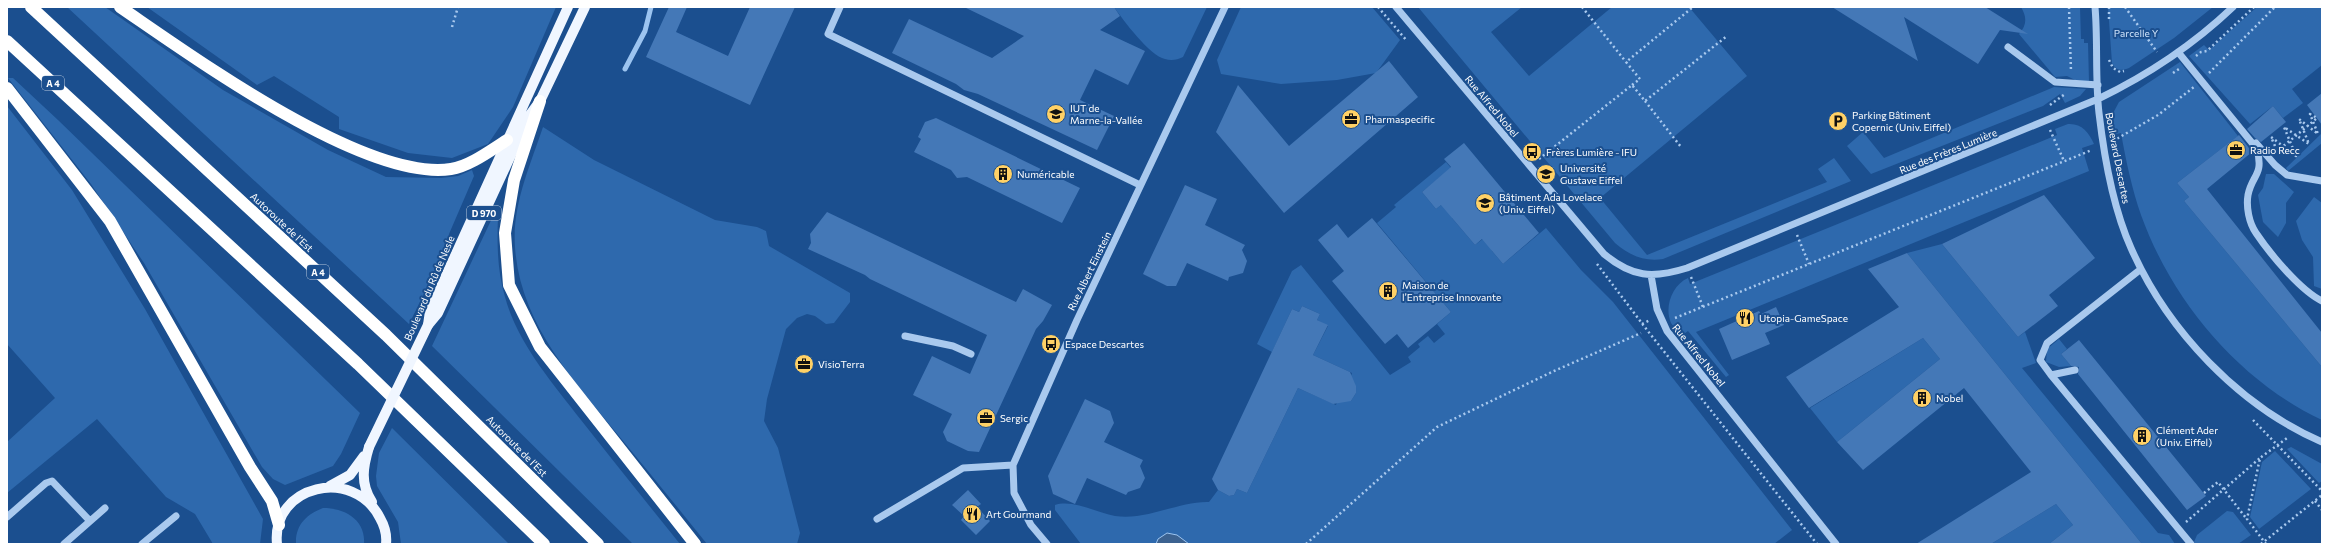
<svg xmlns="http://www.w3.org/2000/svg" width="2329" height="551" font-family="Commissioner,sans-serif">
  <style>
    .green { fill: #2e69ad }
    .water { fill: #3c6290; stroke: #9cc4f0 }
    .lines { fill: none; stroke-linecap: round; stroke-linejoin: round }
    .stream { stroke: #9cc4f0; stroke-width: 5 }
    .building { fill: #4478b7 }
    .path { stroke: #a9c9ee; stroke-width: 2.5; stroke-dasharray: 2 3; stroke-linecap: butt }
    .minor { stroke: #a9c9ee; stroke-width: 7 }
    .major { stroke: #f0f6ff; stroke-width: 10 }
    .highway { stroke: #fff; stroke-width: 12 }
    .major-bridge { stroke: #f0f6ff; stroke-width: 10 }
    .labels { text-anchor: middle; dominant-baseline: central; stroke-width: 4; stroke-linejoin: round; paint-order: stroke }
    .shield { fill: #1b4f8f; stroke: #bbcadd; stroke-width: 1 }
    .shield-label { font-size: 9px; font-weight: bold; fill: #fff }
    .park-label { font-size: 10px; fill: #cfe3fa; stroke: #1b4f8f }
    .street-label { font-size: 10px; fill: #fff; stroke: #1b4f8f }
    .poi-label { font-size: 10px; fill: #fff; stroke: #1b4f8f; text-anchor: start }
  </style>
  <rect width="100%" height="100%" fill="#1b4f8f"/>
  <!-- green -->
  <path class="green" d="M67,7h38l118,83 105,60 58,27 55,1 17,-2 14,-6 2,6 -25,58 -3,16 -37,74z
    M147,7h409l-43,100 -25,37 -36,14 -44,-5 -69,-24v-12l-65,-41 -17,9z
    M1114,7h93l-24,50c-6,3 -12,4 -18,2 -15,-3 -42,-39 -51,-52z
    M1241,7h131l28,33 -24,33 -39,7 -56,4 -60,-10 -4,-14z
    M1418,7h104l-31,25 38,44 83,-69h77l58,69 -147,122 47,57 180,-73 -9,-13 16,-11 17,23 -188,78c-19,3 -34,-4 -48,-16z
    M2021,7h59l1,32h3v4h4l1,39 -14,-2 -8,-4 -12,1 -36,-43c8,-9 8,-17 2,-27z
    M2108,7h105l-39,31 -45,30c-7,3 -13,3 -17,-5z
    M2257,7h65v58l-30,24 11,14 -20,15 -10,-12 -23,18 -61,-68 15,-11 5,5z
    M2180,62l58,74 -61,47 12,14 -5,4 138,166v53c-83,-39 -150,-119 -181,-205 -9,-26 -15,-54 -20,-82l-9,2 -1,-18 8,-15z
    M8,78h5l45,42 302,293 -19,41 -8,12 -48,19 -12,-6 -11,-12 -118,-204 -53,-79z
    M2054,87l32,2 -6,7 -15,7 -5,-9 -17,12 -172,68 -24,-28 16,-14 21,26z
    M7,106l65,84 73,119 118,210 -3,25h-47l-18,-30 -29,-17 -69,-78 -90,74v-51l48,-44 -48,-54z
    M2068,124c13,-1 21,8 26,20l-12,4 7,23 -393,161 33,43 -3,2 -38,-46 -7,5c-3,-4 -7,-9 -10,-13 -7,-16 1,-38 17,-45l2,6 367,-149 -2,-6z
    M543,127l51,33 121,60 42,7 9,4 3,15 81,47v9l-16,21 -8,1 -11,-8 -8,-2 -10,4 -11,11 -19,70 -3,22 14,27 22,85 -3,11h-90c-29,-36 -58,-72 -88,-108 -46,-56 -99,-113 -104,-189 -3,-42 15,-81 28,-120z
    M2322,133v10l-34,28 -2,-3z
    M1446,162l5,6 -29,24 14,17 15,-12 1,21 23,27 13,-10 4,16 11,13 43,-36 35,42 32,32 179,228 -18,14h-693l-26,-34v-5c18,-6 42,8 60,11 31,5 64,-15 94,-14l9,-12 11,6 5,-1 3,-6 10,4 51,-105 38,17 2,-5 13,1 5,-8 -2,-11 -4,-3 2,-6 -39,-18 15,-29 -11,-6 3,-6 -18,-8 -3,6 -7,-3 -20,43 -15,-8 35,-73 9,-6 89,110 21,-13 -3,-5 12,-10 -2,-3 10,-8 6,7 11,-9 -8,-10 14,-12 -74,-89 19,-16 -2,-2z
    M2266,174h8l20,18 -8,11v20l-8,14 -15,-15 -5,-27 5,-7z
    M2314,197l8,6v86l-8,-3 -1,-29 -11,-17 -6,-19z
    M494,214l4,2c-1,27 -1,54 7,81 13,47 47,85 76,123 33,42 66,83 99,124h-47l-201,-198z
    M1942,244l76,93 7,-5 11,31 -14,5 136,165 11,2 6,9h-33l-235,-291z
    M1923,338l17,21 -103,83 -27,-34z
    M2059,339l8,10 -6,5 10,12 -12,1 -13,-5 1,-13z
    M392,428l117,116h-108l-3,-22 -21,-36 -1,-10 3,-23z
    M2291,447l31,17v17l-3,2 -32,-34z
    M2275,451l36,38 -52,40 -9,-12 12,-55z
    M2056,504l17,21 -24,19h-58z
    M323,508c22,0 43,12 41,36h-68c-1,-19 11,-30 27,-36z
    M2227,511l6,1 18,23 -13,9h-42l-2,-2 3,-7z"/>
  <!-- water -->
  <path class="water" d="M1167,533l10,2 12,9h-33l2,-5z"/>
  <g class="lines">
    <!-- stream -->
    <path class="stream" d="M625,69l20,-38 6,-24"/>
  </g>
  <!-- building -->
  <path class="building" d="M669,7h18l-11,25 52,24 22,-49h45l-45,98 -104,-48z
    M964,7h150l6,9 -20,14 45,21 -17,34 -33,-16 -15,31 34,16 -17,34 -119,-56 -14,-4 -8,-6 -64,-31 17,-34 83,39 32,-22z
    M1832,7h153l43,27 -28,-4 -22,34 -74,-47 14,44z
    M1389,61l29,36 -134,116 -68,-81 22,-47 51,61z
    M2322,93v32l-15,-20z
    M2273,106l13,16 -25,20 -6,-4 -8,-9z
    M936,118l144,70 -18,35 -95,-46 -10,1 -6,-8 -37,-18 7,-13 -3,-2 7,-15z
    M2239,135l13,17 -45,37 115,144v34l-138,-166 5,-4 -12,-14z
    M1464,143l75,90 -36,31 -21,-25 -7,6 -34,-40 -5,4 -14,-17 29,-25 -7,-8z
    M1185,185l32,14 -12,26 40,20 -3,5 5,11 -4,12 -14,4 -1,4 -41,-18 -11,23h-9l-24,-12z
    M2044,195l51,63 -46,37 9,11 -40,31 -76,-93z
    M827,212l189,90 7,-13 29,16 -9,16 -7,8 -57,123 -11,-1 -21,-10 -4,-9 9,-18 -39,-19 19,-39 38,18 17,-39 -117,-56 -5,-4 -57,-26 3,-6 -1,-9z
    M1372,218l79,94 -43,36 -11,-14 -12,10 -53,-63 12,-10 -26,-31 19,-16 11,14z
    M1907,253l235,291h-93l24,-19 -17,-21 -65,40h-75l115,-72 -67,-84 -101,82 -26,-28 103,-83 -17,-21 -114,70 -23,-31 113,-70 -31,-38z
    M1302,306l18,8 -3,6 11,5 -15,30 37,17 6,14v7l-5,8 -18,3 -35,-16 -51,105 -10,-4 -3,6 -5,1 -11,-6 -6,-11 80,-170 7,3z
    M1776,307l8,18 -19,8 5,11 -38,16 -13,-31 40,-18 2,3z
    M2079,340l127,156 -19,14 -109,-136 1,-7 -8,-1 -10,-12z
    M1085,399l25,12 4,12 -10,19 39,18 -3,6 5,12 -5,10 -12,4 -2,3 -39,-17 -12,26 -22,-10 -5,-18z
    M968,490l13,14 -4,3 13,14 -14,14 -15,-15 3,-4 -12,-11z"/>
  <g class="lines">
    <!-- path -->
    <path class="path" d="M1378,7l29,34
      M1582,7l44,55
      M2069,7l2,65
      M2109,7v14
      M2125,7l32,45
      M452,27l6,-20
      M2196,56l5,-4 6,-1 47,-44
      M2109,60l4,8 7,4 4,-1
      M2173,73l6,-4
      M2209,73l66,-66
      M1632,85l8,-6 -14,-17 67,-55
      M1645,101l36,46
      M2050,105l15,-11
      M2050,130l14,31
      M2113,141l45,-26 36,-28
      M2275,146l-4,-9 25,19 -12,-29 25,17 -10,-25 19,15 -8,-20 7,4c-13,11 -26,22 -40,33
      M1539,159l93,-74 13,16 82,-65
      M1797,235l12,29
      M1597,264l50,66 170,214
      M1691,277l12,30
      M1675,318l417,-168
      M1642,324l8,-4
      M2253,420l69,71
      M2204,493l14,-11 28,36
      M2315,501l7,9
      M2186,522l74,-64
      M1306,544l131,-117 117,-56 87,-38
      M2261,544l61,-49
      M2266,544l-19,-25 13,-61 27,-20"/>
    <!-- minor -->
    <path class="minor" d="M840,7l-12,27 312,151
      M1396,7l208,247c28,23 48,25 83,14l411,-169c50,-24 95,-54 135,-92
      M2095,7c3,35 0,71 4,106 5,43 14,95 32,135 36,82 108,158 191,194
      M2008,47l47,35 43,3
      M2178,52l79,97c7,27 -5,25 -9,46 -2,12 1,28 8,38 14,21 45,58 66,68
      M2256,143l19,22 12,10 35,6
      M1651,275l6,34 10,22 169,213
      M905,336l48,10 18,8
      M2075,370l-24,5 -11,-15 7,-17 94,-74
      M2051,375l140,169
      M7,517l39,-34 6,-2 38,40
      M877,519l86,-51 50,-3
      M64,544l41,-36
      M142,544l34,-28
      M1047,544l-16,-19 -17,-32 -1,-28 64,-145 148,-313"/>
    <!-- major -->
    <path class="major" d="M428,325l10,-12 91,-197 11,-15 45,-94
      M428,325l2,-14 138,-304
      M369,447c-6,20 -9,36 3,55
      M330,486l20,-11 14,-19
      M277,544c-6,-59 77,-78 103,-26 4,7 7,17 6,26"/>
    <!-- highway -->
    <path class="highway" d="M31,7l355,328 212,209
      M120,7c72,49 245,175 331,162 19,-3 40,-19 56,-29
      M7,41l351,323 186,180
      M7,88l103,133 140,246 22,34 7,24
      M540,101l-26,79 -9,53 4,52 31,62 155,197"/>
    <!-- major-bridge -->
    <path class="major-bridge" d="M369,447l59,-122"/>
  </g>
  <!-- icons -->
  <defs>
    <g id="university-disc" transform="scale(1)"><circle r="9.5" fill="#ffd166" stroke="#1b4f8f"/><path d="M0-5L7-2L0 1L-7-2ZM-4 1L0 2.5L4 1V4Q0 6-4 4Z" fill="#111"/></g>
    <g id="office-disc" transform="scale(1)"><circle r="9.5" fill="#ffd166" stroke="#1b4f8f"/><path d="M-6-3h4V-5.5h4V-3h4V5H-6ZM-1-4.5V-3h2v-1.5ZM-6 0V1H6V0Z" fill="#111"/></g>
    <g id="parking-disc" transform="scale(1)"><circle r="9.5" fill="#ffd166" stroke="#1b4f8f"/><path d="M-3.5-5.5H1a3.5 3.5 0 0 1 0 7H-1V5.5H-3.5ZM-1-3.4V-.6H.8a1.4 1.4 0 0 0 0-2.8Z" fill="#111"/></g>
    <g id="bus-disc" transform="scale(1)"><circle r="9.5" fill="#ffd166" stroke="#1b4f8f"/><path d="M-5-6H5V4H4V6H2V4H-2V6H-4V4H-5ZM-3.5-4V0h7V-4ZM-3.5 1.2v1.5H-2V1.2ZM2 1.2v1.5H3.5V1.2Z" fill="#111"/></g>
    <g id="building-disc" transform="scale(1)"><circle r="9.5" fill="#ffd166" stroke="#1b4f8f"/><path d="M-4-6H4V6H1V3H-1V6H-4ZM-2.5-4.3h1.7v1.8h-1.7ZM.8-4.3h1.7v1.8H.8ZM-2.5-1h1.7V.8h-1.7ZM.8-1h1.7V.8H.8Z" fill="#111"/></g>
    <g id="restaurant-disc" transform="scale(1)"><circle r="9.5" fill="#ffd166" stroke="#1b4f8f"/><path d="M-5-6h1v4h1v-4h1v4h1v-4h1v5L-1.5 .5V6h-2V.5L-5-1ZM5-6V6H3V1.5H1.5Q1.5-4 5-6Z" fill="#111"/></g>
  </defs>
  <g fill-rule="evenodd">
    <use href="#university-disc" x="1056" y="114"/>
    <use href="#office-disc" x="1351" y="119"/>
    <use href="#parking-disc" x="1838" y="121"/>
    <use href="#office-disc" x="2236" y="150"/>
    <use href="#bus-disc" x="1532" y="152"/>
    <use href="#building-disc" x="1003" y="174"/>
    <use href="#university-disc" x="1546" y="174"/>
    <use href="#university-disc" x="1485" y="203"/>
    <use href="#building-disc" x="1388" y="291"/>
    <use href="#restaurant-disc" x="1745" y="318"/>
    <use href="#bus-disc" x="1051" y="344"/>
    <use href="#office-disc" x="804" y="364"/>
    <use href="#building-disc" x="1922" y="398"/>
    <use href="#office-disc" x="986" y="418"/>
    <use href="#building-disc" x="2142" y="436"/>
    <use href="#restaurant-disc" x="972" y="514"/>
  </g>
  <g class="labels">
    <!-- shield labels -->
    <g class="shield">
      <rect x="42" y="76" width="22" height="14" rx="3"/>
      <rect x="467" y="206" width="34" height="14" rx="3"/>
      <rect x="307" y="265" width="22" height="14" rx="3"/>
    </g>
    <g class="shield-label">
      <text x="53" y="83">A 4</text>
      <text x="484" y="213">D 970</text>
      <text x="318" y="272">A 4</text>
    </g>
    <!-- park labels -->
    <g class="park-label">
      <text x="2136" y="33">Parcelle Y</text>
    </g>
    <!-- street labels -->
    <g class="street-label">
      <text transform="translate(1492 106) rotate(50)">Rue Alfred Nobel</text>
      <text transform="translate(1948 151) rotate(-22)">Rue des Frères Lumière</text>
      <text transform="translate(2118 158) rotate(79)">Boulevard Descartes</text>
      <text transform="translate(282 222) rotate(43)">Autoroute de l’Est</text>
      <text transform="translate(1089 271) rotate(-64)">Rue Albert Einstein</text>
      <text transform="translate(429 288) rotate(-67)">Boulevard du Rû de Nesle</text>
      <text transform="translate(1699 355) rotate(51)">Rue Alfred Nobel</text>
      <text transform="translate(517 446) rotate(45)">Autoroute de l’Est</text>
    </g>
    <!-- poi labels -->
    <g class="poi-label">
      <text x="1070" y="108">IUT de<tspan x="1070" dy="12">Marne-la-Vallée</tspan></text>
      <text x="1852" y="115">Parking Bâtiment<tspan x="1852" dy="12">Copernic (Univ. Eiffel)</tspan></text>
      <text x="1365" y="119">Pharmaspecific</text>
      <text x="2250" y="150">Radio Recc</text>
      <text x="1546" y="152">Frères Lumière - IFU</text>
      <text x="1560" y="168">Université<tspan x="1560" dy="12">Gustave Eiffel</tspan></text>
      <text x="1017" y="174">Numéricable</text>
      <text x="1499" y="197">Bâtiment Ada Lovelace<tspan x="1499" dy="12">(Univ. Eiffel)</tspan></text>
      <text x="1402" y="285">Maison de<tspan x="1402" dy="12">l’Entreprise Innovante</tspan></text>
      <text x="1759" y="318">Utopia-GameSpace</text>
      <text x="1065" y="344">Espace Descartes</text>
      <text x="818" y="364">VisioTerra</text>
      <text x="1936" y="398">Nobel</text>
      <text x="1000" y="418">Sergic</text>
      <text x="2156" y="430">Clément Ader<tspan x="2156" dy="12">(Univ. Eiffel)</tspan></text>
      <text x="986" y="514">Art Gourmand</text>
    </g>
  </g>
  <!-- border -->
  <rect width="2329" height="551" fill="none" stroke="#ffffff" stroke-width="16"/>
</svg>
